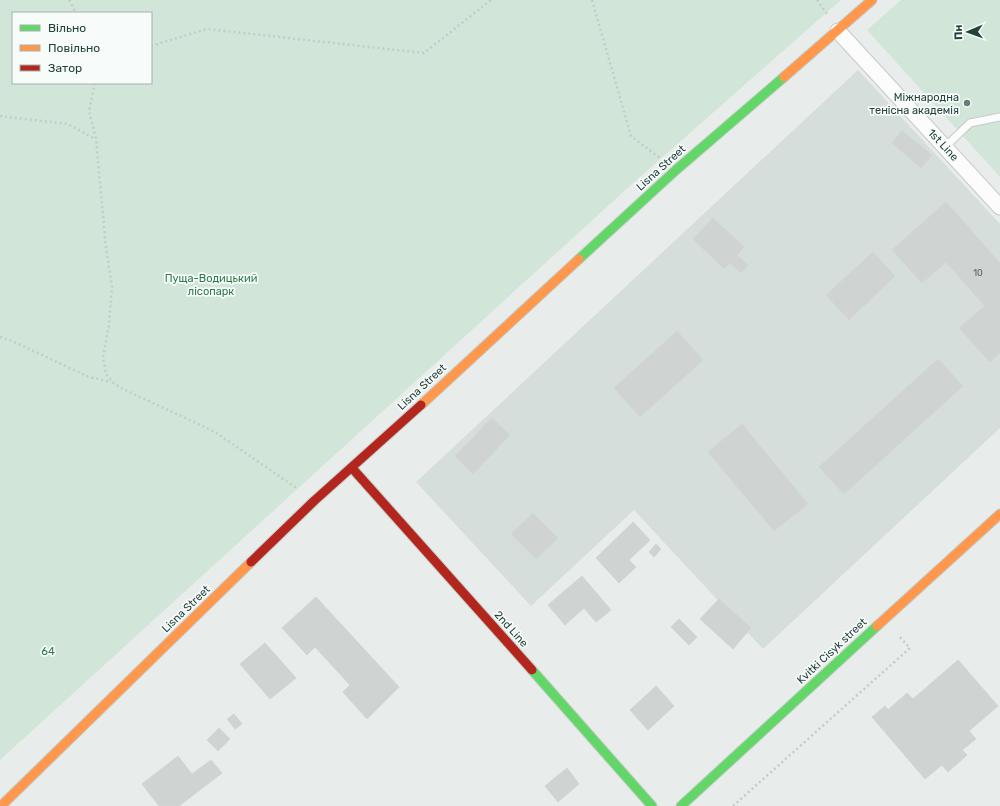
<svg xmlns="http://www.w3.org/2000/svg" width="1000" height="806" font-family="Rubik,sans-serif">
  <style>
    .built { fill: #d6dedb }
    .green { fill: #d1e6d8; fill-rule: evenodd }
    .building { fill: #cfd4d2; stroke: #d1d6d4 }
    .lines { fill: none; stroke-linecap: round; stroke-linejoin: round }
    .lane-casing { stroke: #c5cac8; stroke-width: 9 }
    .street-casing { stroke: #c5cac8; stroke-width: 17 }
    .fast-casing { stroke: #c3cbc8; stroke-width: 11 }
    .slow-casing { stroke: #c3cbc8; stroke-width: 11 }
    .jam-casing { stroke: #c3cbc8; stroke-width: 11 }
    .path { stroke: #c3ccca; stroke-width: 2.5; stroke-dasharray: 2 3; stroke-linecap: butt }
    .lane { stroke: #fcfcfc; stroke-width: 7 }
    .street { stroke: #fcfcfc; stroke-width: 15 }
    .fast { stroke: #63d668; stroke-width: 9 }
    .slow { stroke: #ff974d; stroke-width: 9 }
    .jam { stroke: #b3261e; stroke-width: 9 }
    .poi-dot { fill: #697e78; stroke: #f7fbf9; stroke-width: 1.5 }
    .labels { text-anchor: middle; dominant-baseline: central; stroke-width: 3.5; stroke-linejoin: round; paint-order: stroke }
    .number-label { font-size: 9px; fill: #506761 }
    .poi-label { font-size: 11px; fill: #24423a; stroke: #f7fbf9; text-anchor: end }
    .street-label { font-size: 11px; fill: #24423a; stroke: #f7fbf9 }
    .park-label { font-size: 11px; fill: #2d7a4b; stroke: #f7fbf9 }
  </style>
  <rect width="100%" height="100%" fill="#e8edeb"/>
  <!-- built -->
  <path class="built" d="M858,70l142,154v204l-237,221 -129,-139 -103,96 -115,-124z"/>
  <!-- green -->
  <path class="green" d="M0,0h841l-210,185 -631,575zM13,13h138v70h-138z
    M901,0h99v177l-133,-147z"/>
  <!-- building -->
  <path class="building" d="M902,131l30,24 -11,13 -29,-25z
    M946,202l54,61v90l-10,9 -31,-34 26,-22 -39,-44 -24,21 -30,-33z
    M713,218l31,29 -7,8 11,10 -7,8 -11,-10 -6,6 -31,-30z
    M873,252l22,24 -46,44 -23,-25z
    M677,331l26,29 -63,57 -26,-29z
    M938,359l25,27 -119,108 -25,-27z
    M492,418l18,17 -37,39 -18,-18z
    M742,424l66,80 -34,27 -66,-79z
    M533,513l25,25 -22,21 -25,-25z
    M633,522l17,18 -21,20 7,7 -17,16 -23,-25z
    M656,544l5,5 -7,8 -5,-5z
    M582,576l29,34 -15,12 -12,-14 -19,17 -17,-20z
    M316,597l83,90 -32,32 -24,-27 7,-7 -35,-38 -8,8 -25,-27z
    M719,599l32,29 -18,21 -33,-30z
    M679,619l18,18 -8,8 -18,-18z
    M265,643l31,35 -26,21 -30,-35z
    M958,660l40,46 -29,25 7,8 -14,11 5,5 -19,17 -6,-7 -17,14 -53,-62 13,-11 3,4 19,-17 6,6z
    M656,686l18,20 -26,24 -18,-20z
    M234,714l8,10 -7,5 -8,-10z
    M219,728l11,11 -12,12 -11,-11z
    M178,756l14,18 19,-14 11,13 -43,33h-20l-17,-22z
    M567,768l12,16 -21,18 -13,-16z"/>
  <g class="lines">
    <!-- lane casing -->
    <g class="lane-casing">
      <path id="lane" d="M945,147l25,-24 30,-6"/>
    </g>
    <!-- street casing -->
    <g class="street-casing">
      <path id="street" d="M838,31l162,176"/>
    </g>
    <!-- fast casing -->
    <g class="fast-casing">
      <path id="fast" d="M579,259l97,-89 108,-93
        M532,670l120,136
        M681,806l196,-180"/>
    </g>
    <!-- slow casing -->
    <g class="slow-casing">
      <path id="slow" d="M784,77l88,-77
        M421,405l158,-146
        M877,626l123,-112
        M1,806l250,-244"/>
    </g>
    <!-- jam casing -->
    <g class="jam-casing">
      <path id="jam" d="M352,468l180,202
        M251,562l63,-61 107,-96"/>
    </g>
    <!-- path -->
    <path class="path" d="M69,0l7,13
      M592,0l39,136 29,22
      M817,0l10,14
      M151,46l56,-17 217,24 67,-53
      M95,83l-6,28 7,28 10,109 6,38 -3,39 -6,32 3,17 6,8 9,6 94,44 83,57
      M0,116l68,8 27,15
      M0,337l12,4 77,36 22,5
      M733,806l177,-158 -12,-13"/>
    <!-- lane -->
    <use href="#lane" class="lane"/>
    <!-- street -->
    <use href="#street" class="street"/>
    <!-- fast -->
    <use href="#fast" class="fast"/>
    <!-- slow -->
    <use href="#slow" class="slow"/>
    <!-- jam -->
    <use href="#jam" class="jam"/>
  </g>
  <!-- markers -->
  <circle class="poi-dot" cx="967" cy="103" r="4"/>
  <g class="labels">
    <!-- number labels -->
    <g class="number-label">
      <text x="978" y="273">10</text>
    </g>
    <!-- poi labels -->
    <g class="poi-label">
      <text x="959" y="97">Міжнародна<tspan x="959" dy="13">тенісна академія</tspan></text>
    </g>
    <!-- street labels -->
    <g class="street-label">
      <text transform="translate(943 145) rotate(47)">1st Line</text>
      <text transform="translate(661 168) rotate(-42)">Lisna Street</text>
      <text transform="translate(422 387) rotate(-43)">Lisna Street</text>
      <text transform="translate(186 609) rotate(-44)">Lisna Street</text>
      <text transform="translate(511 629) rotate(48)">2nd Line</text>
      <text transform="translate(832 651) rotate(-43)">Kvitki Cisyk street</text>
    </g>
    <!-- park labels -->
    <g class="park-label">
      <text x="211" y="278">Пуща-Водицький<tspan x="211" dy="13">лісопарк</tspan></text>
      <text x="48" y="651">64</text>
    </g>
  </g>
  <!-- legend -->
  <rect x="12" y="12" width="140" height="72" fill="#f7fbf9" stroke="#a3b1ad"/>
  <rect x="20" y="25" width="20" height="6" fill="#63d668" stroke="#a3b1ad"/>
  <text x="48" y="32" font-size="12" fill="#24423a">Вільно</text>
  <rect x="20" y="45" width="20" height="6" fill="#ff974d" stroke="#a3b1ad"/>
  <text x="48" y="52" font-size="12" fill="#24423a">Повільно</text>
  <rect x="20" y="65" width="20" height="6" fill="#b3261e" stroke="#a3b1ad"/>
  <text x="48" y="72" font-size="12" fill="#24423a">Затор</text>
  <!-- north arrow -->
  <g transform="translate(968 32) rotate(268)" stroke="#f7fbf9" stroke-width="3" paint-order="stroke">
  <path d="M0-3L7 15L0 10L-7 15Z" fill="#24423a"/>
  <text y="-6" font-size="11" font-weight="bold" text-anchor="middle" fill="#24423a">Пн</text>
  </g>
</svg>
